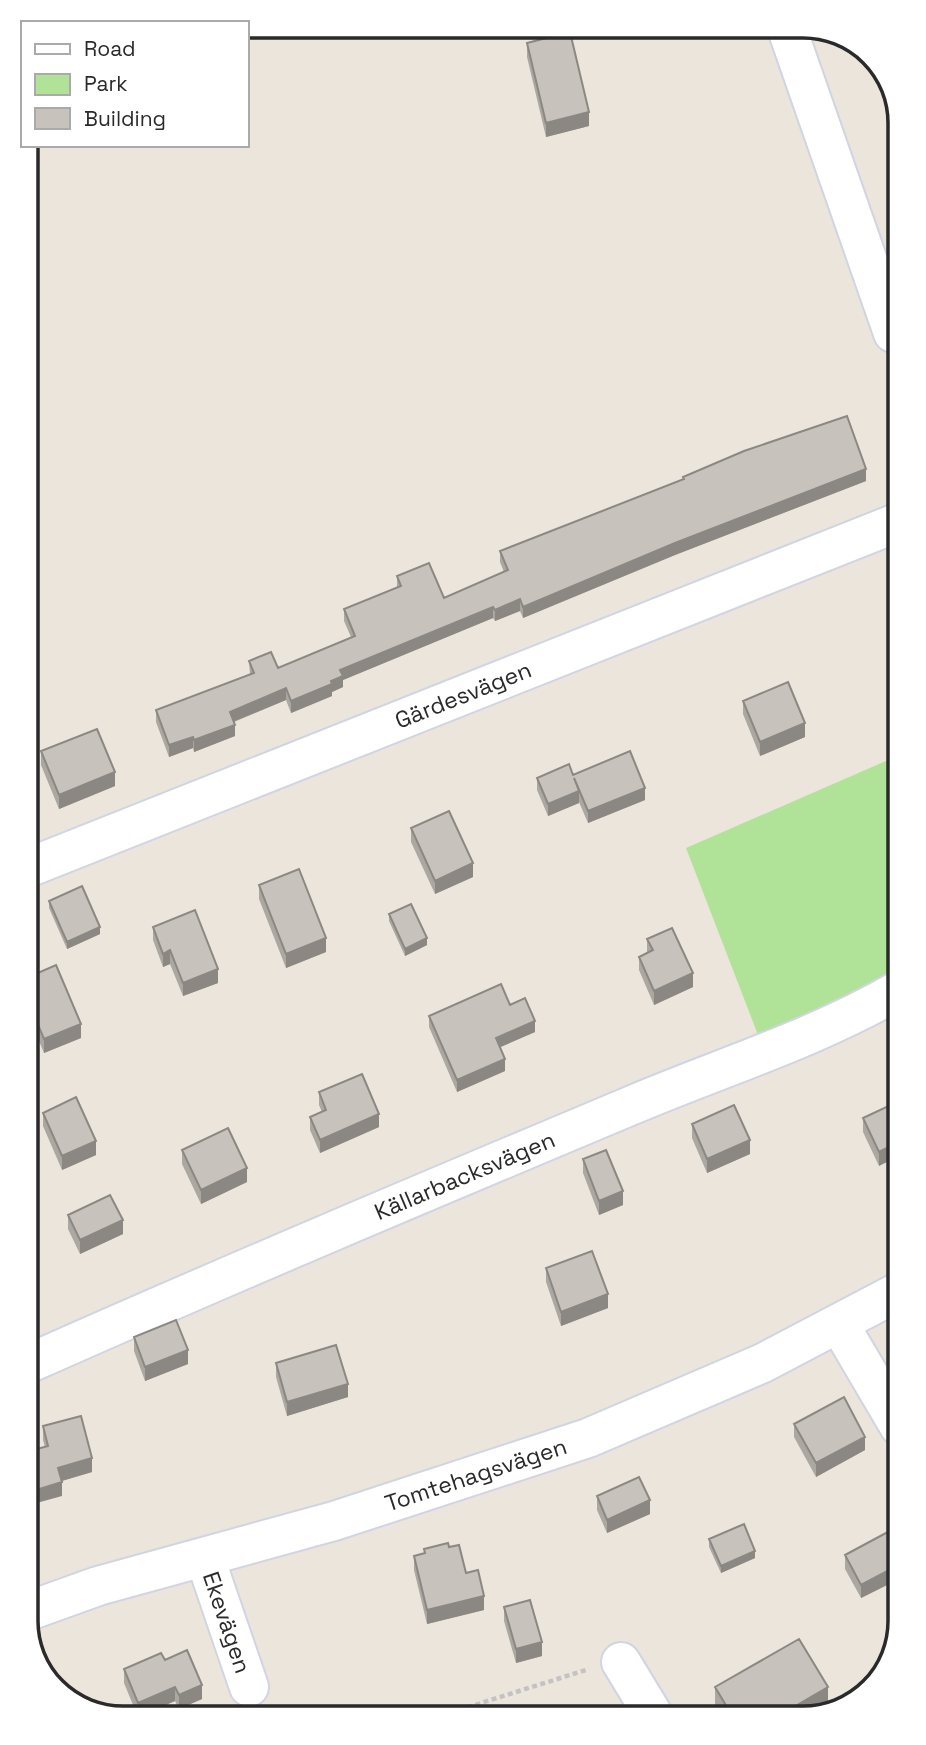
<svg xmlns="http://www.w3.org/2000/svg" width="926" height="1745" font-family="'Space Grotesk',sans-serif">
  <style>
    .green { fill: #b0e398 }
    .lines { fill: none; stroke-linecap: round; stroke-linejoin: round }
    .minor-casing { stroke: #d1d4e3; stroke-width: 42 }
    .path { stroke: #c3c3c3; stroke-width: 4.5; stroke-dasharray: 5 3.5; stroke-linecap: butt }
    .minor { stroke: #fff; stroke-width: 38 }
    .wall { fill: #aba7a1 }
    .shaded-wall { fill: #8b8883 }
    .building { fill: #c7c2bb; stroke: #8b8883; stroke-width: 2 }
    .labels { text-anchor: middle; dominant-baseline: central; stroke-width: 5; stroke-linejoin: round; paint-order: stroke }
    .street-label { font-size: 23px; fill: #2a2a2a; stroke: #fff }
    .rim { fill: none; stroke: #2a2a2a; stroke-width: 3.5 }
  </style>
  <rect width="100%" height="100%" fill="#ece5dc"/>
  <!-- green -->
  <path class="green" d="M895,757l2,218 -139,60 -72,-187z"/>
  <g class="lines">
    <!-- minor casing -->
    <g class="minor-casing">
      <g id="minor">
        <path d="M786,26l107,307"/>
        <path id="s1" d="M30,867l864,-343"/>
        <path d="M839,1324l60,102"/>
        <path id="s2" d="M32,1362c198,-88 398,-172 598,-256 89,-38 182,-66 267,-115"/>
        <path id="s3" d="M205,1558l44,129"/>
        <path id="s4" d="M34,1609l64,-23 236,-65 254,-83 175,-75 135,-71"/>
        <path d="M621,1662l31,51"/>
      </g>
    </g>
    <!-- path -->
    <path class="path" d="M443,1715l146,-46"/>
    <!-- minor -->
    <use href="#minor" class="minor"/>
  </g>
  <!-- wall -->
  <path class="wall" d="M527,43l62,83 -43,11 -19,-80z
    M683,477l183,4 -191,74 -152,63 -3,-7 -25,10 -2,-3 -150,62v7l-11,5v4l-41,17 -5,-13 -52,22 1,14 -41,16 -1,-4 -24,9 -13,-35v-12l94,-35 -1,-14 29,7 73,-31 -7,-16v-12l53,-21v-12l47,22 60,-26 -4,-10v-11l183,-72z
    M895,619v22l-3,-7v-14z
    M743,701l62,36 -45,19 -17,-42z
    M41,751l74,35 -56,23 -18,-44z
    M573,775l72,25 -57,23 -9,-21v1l-31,13 -11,-26v-12z
    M411,828l62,49 -38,17 -24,-52z
    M259,885l67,67 -40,16 -27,-69z
    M49,901l51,33 -33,15 -18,-41z
    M389,914l38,31 -22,11 -16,-35z
    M153,927l65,56 -35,13 -13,-32 -7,3 -10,-27z
    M647,939l46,48 -39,18 -15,-35v-13l8,-4z
    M31,976l50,62 -37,15 -13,-31z
    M510,1005l25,27 -35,15 5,24 -48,21 -28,-65v-11z
    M319,1092l60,35 -59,26 -10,-23v-13l12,-5 -3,-7z
    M897,1102l-18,64 -16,-34v-14z
    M43,1113l53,42 -34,15 -19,-44z
    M692,1124l58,30 -43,19 -15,-35z
    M182,1150l65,32 -46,22 -19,-40z
    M583,1159l40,46 -24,10 -16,-42z
    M68,1215l55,19 -43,20 -12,-25z
    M546,1268l62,40 -47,18 -15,-44z
    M134,1337l54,27 -43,17 -11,-30z
    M276,1363l72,34 -61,19 -11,-39z
    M794,1424l71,26 -49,27 -22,-40z
    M43,1426l49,46 -30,9v15l-17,-49 -2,-7z
    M597,1496l53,18 -43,19 -10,-23z
    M899,1526l1,66 -5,2 -6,-10 -28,14 -16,-29v-14z
    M709,1539l46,19 -34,15 -12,-26z
    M449,1547l17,26 18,37 -57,14 -13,-54v-14l10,-3v-4z
    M504,1607l38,49 -26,7 -12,-42z
    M165,1660l37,39 -23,10 -4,-8 -37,16 -14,-34v-14z
    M715,1687l113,20 -7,4 -103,1 -3,-5z"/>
  <!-- shaded-wall -->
  <path class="shaded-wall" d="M589,112v14l-43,11v-14z
    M866,469v12l-191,74 -152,63v-11l152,-64z
    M520,599v12l-25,10v-11z
    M493,607v11l-150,62v7l-11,5v4l-41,17v-12l40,-20 9,-11z
    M286,688v12l-56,23v-11z
    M805,723v14l-45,19v-14z
    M235,725v11l-41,16v-12z
    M193,737v11l-24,9v-12z
    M115,772v14l-56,23v-14z
    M645,788v12l-57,23v-12z
    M579,791v12l-31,13v-12z
    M473,863v14l-38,17v-13z
    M100,927v7l-33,15v-7z
    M326,938v14l-40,16v-14z
    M427,938v7l-22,11v-7z
    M170,950v14l-7,3v-13z
    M218,969v14l-35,13v-13z
    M693,973v14l-39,18v-14z
    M535,1021v11l-39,17v-11z
    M81,1024v14l-37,15v-14z
    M505,1059v12l-48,21v-12z
    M379,1114v13l-59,26v-13z
    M750,1140v14l-43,19v-14z
    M96,1141v14l-34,15v-14z
    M897,1143v14l-18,9v-14z
    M247,1168v14l-46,22v-14z
    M623,1191v14l-24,10v-14z
    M123,1220v14l-43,20v-14z
    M608,1294v14l-47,18v-14z
    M188,1350v14l-43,17v-14z
    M348,1384v13l-61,19v-14z
    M865,1437v13l-49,27v-14z
    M92,1458v14l-34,10v-14z
    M62,1482v14l-29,8v-13z
    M650,1500v14l-43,19v-13z
    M755,1551v7l-34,15v-7z
    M889,1570v14l-28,14v-13z
    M900,1578v14l-5,2v-14z
    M484,1596v14l-57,14v-14z
    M542,1642v14l-26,7v-14z
    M202,1685v14l-23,10v-14z
    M175,1687v14l-37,16v-14z
    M828,1687v20l-7,4 -36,1z"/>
  <!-- building -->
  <path class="building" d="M570,32l19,80 -43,11 -19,-80z
    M847,416l19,53 -191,74 -152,64 -3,-8 -25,11 -2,-3 -153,63 3,6 -12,5 1,3 -41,17 -5,-13 -56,24 5,13 -41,15 -1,-3 -24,8 -13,-35 98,-37 -5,-12 22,-9 7,16 77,-32 -11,-27 57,-23 -4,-10 32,-13 15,35 64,-28 -8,-19 184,-72 -1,-2 61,-26z
    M788,682l17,41 -45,19 -17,-41z
    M97,729l18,43 -56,23 -18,-44z
    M630,751l15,37 -57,23 -14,-33 5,13 -31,13 -11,-26 32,-14 4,11z
    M449,811l24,52 -38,18 -24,-53z
    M299,869l27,69 -40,16 -27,-69z
    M82,886l18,41 -33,15 -18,-41z
    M411,904l16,34 -22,11 -16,-35z
    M195,910l23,59 -35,14 -13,-33 -7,4 -10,-27z
    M672,928l21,45 -39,18 -15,-34 14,-7 -6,-11z
    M56,965l25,59 -37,15 -13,-31v-32z
    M501,984l9,21 15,-7 10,23 -39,17 9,21 -48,21 -28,-64z
    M362,1074l17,40 -59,26 -10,-23 16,-7 -7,-18z
    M76,1097l20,44 -34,15 -19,-43z
    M897,1102v41l-18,9 -16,-34z
    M734,1105l16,35 -43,19 -15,-35z
    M228,1128l19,40 -46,22 -19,-40z
    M606,1150l17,41 -24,10 -16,-42z
    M110,1195l13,25 -43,20 -12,-25z
    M592,1251l16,43 -47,18 -15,-44z
    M176,1320l12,30 -43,17 -11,-30z
    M336,1345l12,39 -61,18 -11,-39z
    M844,1397l21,40 -49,26 -22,-39z
    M81,1416l11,42 -34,10 4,14 -29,9v-41l15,-4 -5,-20z
    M639,1477l11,23 -43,20 -10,-24z
    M744,1524l11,27 -34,15 -12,-27z
    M899,1526l1,52 -5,2 -6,-10 -28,15 -16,-30z
    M448,1543l1,4 10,-2 7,28 12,-3 6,26 -57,14 -13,-54 11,-3 -1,-4z
    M530,1600l12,42 -26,7 -12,-42z
    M799,1639l29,48 -43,25h-55l-15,-25z
    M187,1650l15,35 -23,10 -4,-8 -37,16 -14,-34 37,-16 4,7z"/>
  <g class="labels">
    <!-- street labels -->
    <g class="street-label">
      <text stroke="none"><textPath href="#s1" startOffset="466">Gärdesvägen</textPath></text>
      <text stroke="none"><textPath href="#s2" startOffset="471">Källarbacksvägen</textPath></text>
      <text stroke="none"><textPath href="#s4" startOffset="462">Tomtehagsvägen</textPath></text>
      <text stroke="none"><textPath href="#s3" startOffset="68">Ekevägen</textPath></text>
    </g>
  </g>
  <!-- crop -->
  <path d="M0 0H926V1745H0ZM123 38H803A85 85 0 0 1 888 123V1621A85 85 0 0 1 803 1706H123A85 85 0 0 1 38 1621V123A85 85 0 0 1 123 38Z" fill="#fff" fill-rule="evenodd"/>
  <path class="rim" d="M123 38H803A85 85 0 0 1 888 123V1621A85 85 0 0 1 803 1706H123A85 85 0 0 1 38 1621V123A85 85 0 0 1 123 38Z"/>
  <!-- legend -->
  <rect x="21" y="21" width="228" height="126" fill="#ffffff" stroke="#aaaaaa" stroke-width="2"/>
  <rect x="35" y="44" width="35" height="10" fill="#ffffff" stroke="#aaaaaa" stroke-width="2"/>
  <text x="84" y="56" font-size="21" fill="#2a2a2a">Road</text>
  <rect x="35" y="74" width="35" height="21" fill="#b0e398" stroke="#aaaaaa" stroke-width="2"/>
  <text x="84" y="91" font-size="21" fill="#2a2a2a">Park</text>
  <rect x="35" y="108" width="35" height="21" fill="#c7c2bb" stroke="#aaaaaa" stroke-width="2"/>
  <text x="84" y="126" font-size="21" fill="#2a2a2a">Building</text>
</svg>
